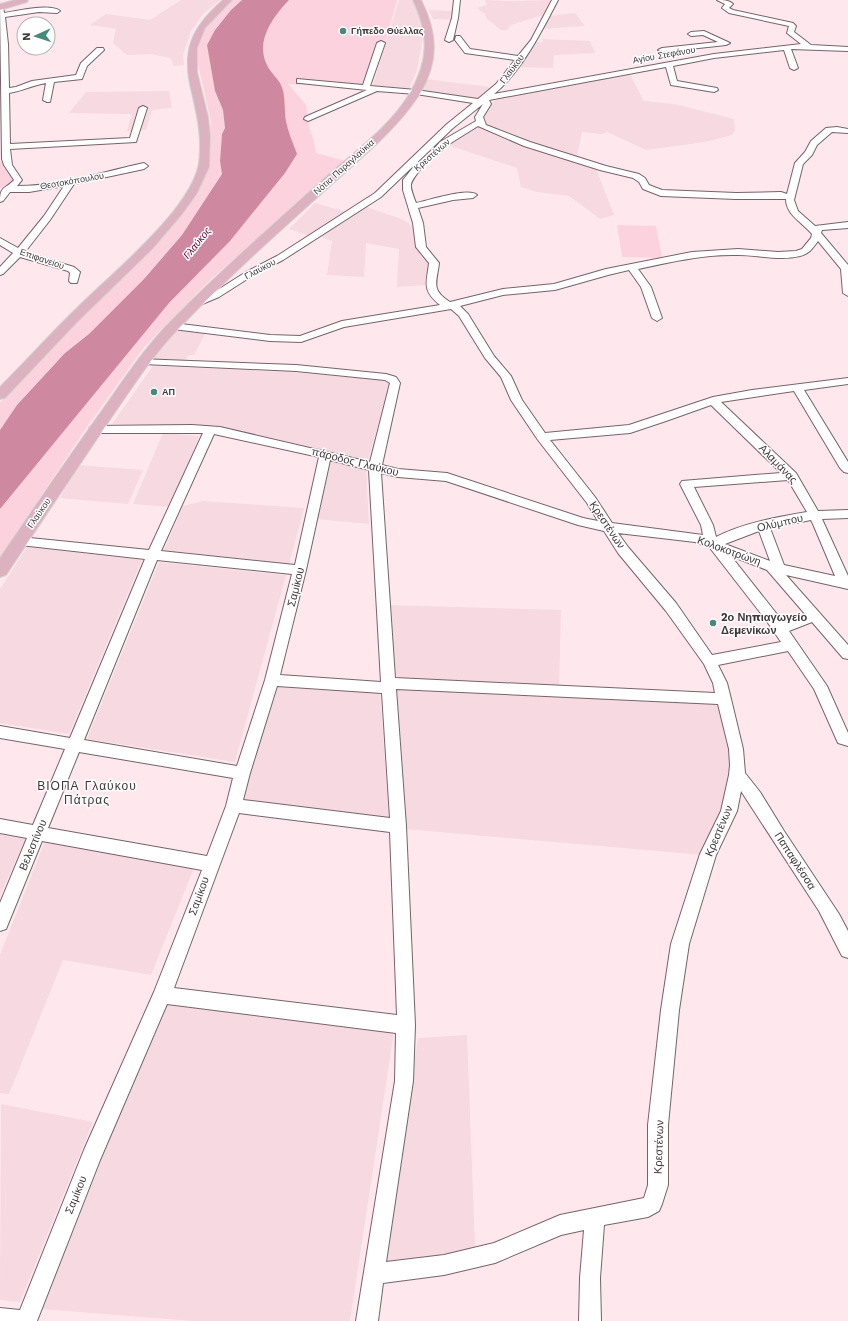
<svg xmlns="http://www.w3.org/2000/svg" width="848" height="1321" font-family="'Work Sans',sans-serif">
  <style>
    .built { fill: #f6d9e1 }
    .green { fill: #fdd2df }
    .water { fill: #ce89a0 }
    .lines { fill: none; stroke-linecap: round; stroke-linejoin: round }
    .minor-casing { stroke: #766369; stroke-width: 2 }
    .major-casing { stroke: #d5d3d3; stroke-width: 2 }
    .minor { fill: #fff; fill-rule: evenodd }
    .major { fill: #dcb2c0; fill-rule: evenodd }
    .poi-dot { fill: #47897b; stroke: #fff; stroke-width: 1.5 }
    .labels { text-anchor: middle; dominant-baseline: central; stroke-width: 3; stroke-linejoin: round; paint-order: stroke }
    .far-poi-label { font-size: 9px; font-weight: bold; fill: #3f3739; stroke: #fff; text-anchor: start }
    .far-street-label { font-size: 9px; fill: #3f3739; stroke: #fff }
    .far-water-label { font-size: 10px; font-style: italic; fill: #58042e; stroke: #fff }
    .street-label { font-size: 11px; fill: #3f3739; stroke: #fff }
    .poi-label { font-size: 11px; font-weight: bold; fill: #3f3739; stroke: #fff; text-anchor: start }
    .neighbourhood-label { font-size: 12px; letter-spacing: 1px; fill: #3f3739; stroke: #fff }
  </style>
  <rect width="100%" height="100%" fill="#fee8ee"/>
  <!-- built -->
  <path class="built" d="M181,0h39l-17,14 -12,17 -8,23 1,11 -10,1 -4,-8 -19,-4 -24,1 -14,-12 3,-14 -26,-4 16,-11 44,6z
    M399,0h14l5,10 5,27 -6,33 -8,19 -37,-2z
    M485,0l23,1 44,-1 -9,15 -32,10 -4,5h-6l-14,-11 -2,-5 -8,-6 10,-3z
    M429,10l25,1 -1,9 -20,-1z
    M575,13l10,13 -43,3 7,-13z
    M542,39l48,2 5,12 -41,2 -1,13 -34,-1 16,-25h8z
    M629,73l15,28 30,3 60,15 1,11 -3,5 -27,7 -59,8 -39,-18 -5,2 -20,-2 -5,25 -73,-23 -21,-10 1,-12 3,-5 14,-11 59,-9z
    M426,79l64,8 -13,12 -57,-8z
    M169,91l3,17 -20,2 -6,20 -19,1 5,-17 -63,-1 17,-21z
    M476,125l119,41 19,49 -14,4 -31,-23 -32,-4 -16,-5 -4,-19 -72,-24z
    M315,203l32,9 -38,24 -20,-7z
    M364,206l40,14 12,10 -2,2 3,17 14,13 -5,23 -29,2 2,-38 -33,-6 -2,34 -37,-2 5,-34 -13,-5 11,-8h3z
    M172,328l34,4 -12,23h-5l-4,5 -39,-1z
    M153,366l138,6 99,9 -22,79 -153,-33 -103,-3z
    M163,433l36,3 -28,71 -38,-3z
    M331,461l35,7 3,56 -53,-5z
    M77,465l66,5 -15,34 -68,-6z
    M203,501l101,7 -15,56 -125,-14 19,-44z
    M27,547l115,13 -73,174 -69,-11v-134z
    M159,562l127,13 -51,187 -148,-23z
    M387,605l174,5 -2,78 -167,-7z
    M391,686l331,16 14,59 -6,37 -27,57 -298,-26z
    M273,687l107,6 9,127 -148,-17z
    M0,833l26,4 -26,59z
    M45,841l149,27 -43,107 -88,-15 -54,134 -9,-1v-138z
    M162,1001l232,30 -44,290h-157l-152,-12z
    M467,1035l8,211 -38,16 -52,4 33,-228z
    M1,1104l92,18 -73,180 -20,-2z"/>
  <!-- green -->
  <path class="green" d="M232,0h10l-11,10 -16,20 -8,15 8,46 8,19 2,18 -3,6 -2,27 2,13 -40,61 -38,44 -55,55 -24,19 -48,52 -17,25v-27l19,-23 120,-119 61,-81 11,-58 -15,-67 2,-13 5,-10 13,-16z
    M289,0h108l-14,50 -14,38 -81,-4 18,21 3,22 4,12 3,14 29,8 -136,120 -64,65 -61,85 -84,127v-49l169,-206 61,-62 55,-68 11,-19c-3,-11 -8,-22 -10,-33 -2,-11 0,-25 -5,-36 -1,-4 -11,-13 -14,-20 -12,-24 6,-48 22,-65z
    M0,161l3,1c2,7 8,11 12,18l-9,7 -6,1z
    M617,225l39,1 6,32 -40,-1z"/>
  <!-- water -->
  <path class="water" d="M242,0h47c-16,17 -34,41 -22,65 3,7 13,16 14,20 5,10 3,25 5,36 2,11 7,22 11,33l-12,19 -55,68 -61,62 -169,206v-79l17,-25 48,-52 24,-19 55,-55 38,-44 40,-61 -2,-13 2,-27 3,-6 -2,-18 -8,-19 -8,-46 8,-15 16,-20z"/>
  <g class="lines">
    <!-- minor casing -->
    <g class="minor-casing">
      <path id="minor" d="M454,0h6l-2,18 -5,22 -4,2 -4,-2 7,-22z
        M552,0h6c-16,31 -37,72 -64,94l220,-40 87,-10 -14,-11 2,-7 -60,-13 -7,-5 3,-4 -8,-4c6,0 12,0 16,4l-4,4 4,2 60,13 3,3 -2,6 17,13 37,2v4l-57,-2 7,19 -4,2 -4,-2 -6,-18 -70,8 -41,8 4,15 40,7 1,2 -4,2 -43,-7 -5,-18 -177,33 2,4 -8,13 3,8 44,17 76,24 33,8 6,4 4,7 13,5 74,3 45,-1 6,2 8,-31 10,-11 6,-11 15,-13 11,-1 11,2v4l-16,-1 -15,13 -5,10 -9,9 -9,36 4,11 17,15 33,-4v6l-26,2 -1,3 27,32v31l-5,-3 -2,-24 -23,-28c-5,7 -9,13 -18,15 -20,5 -42,-1 -62,-1 -34,-1 -67,7 -100,14l13,18 11,31 -5,3 -5,-3 -11,-31 -12,-17 -21,5 -53,15 -52,5 -43,11 8,8 26,42 17,20 11,24 23,33 84,-8 84,-28 39,-7 96,-12v6l-44,6 44,72v11l-4,-1 -4,-4 -46,-77 -73,11 75,71 22,38 30,-1v8l-26,1 26,57v13l-62,-14 62,70v14l-5,-1 -31,-36 -23,9 38,55 21,47v13l-10,-3 -24,-54 -26,-38 -70,14 9,18 4,16 12,50 2,24 15,19 24,39 55,83 9,17v27l-6,-2 -23,-45 -78,-120 -4,20 -21,44 -27,89 -10,66 -11,115v60l-6,19 -3,7 -11,6 -44,8 -4,53 1,43h-22l1,-43 4,-48 -23,5 -66,28 -51,12 -61,8 -5,38h-22l39,-240 1,-48 -229,-29 -67,156 -63,161h-37v-13l20,2 64,-160 70,-158 48,-122 -160,-29 -36,88 -6,2v-28l27,-65 -27,-5v-14l33,6 32,-76 -65,-11v-12l70,12 75,-179 -125,-14 -4,-1 -2,-3 2,-3 4,-1 129,13 54,-117h-108l-4,-1 -2,-3 2,-3 101,-1 28,2 150,35 20,-79 -5,-3 -89,-9 -153,-7 -4,-1 -1,-2 1,-2 157,6 90,9 10,3 4,6 -18,82 16,4 49,4 136,45 15,3 -11,-18 -49,-63 -27,-40 -10,-23 -16,-19 -26,-42 -8,-7 -107,18 -43,15 -31,-1 -97,-12 -5,-3 5,-3 97,12 30,1 42,-15 98,-16c-19,-15 -13,-23 -11,-42l-13,-16 -3,-24 -10,-33v-10l12,-15 3,-1 4,3c-13,18 -14,15 -6,36 11,-2 53,-16 61,-8l-4,3 -20,2 -35,8 5,15 3,24 13,16c-2,19 -9,27 11,39l53,-13 51,-5 52,-15 86,-17 46,-3 40,3 18,-1 6,-2 9,-11 1,-4c-10,-12 -26,-19 -26,-35h-50l-75,-3 -18,-7 -4,-7 -6,-4 -33,-8 -76,-24 -46,-20 -32,20 -5,5h-6l-1,-2 6,-7 36,-21 -1,-4 8,-13 -30,24 -72,69 -98,63 -31,16 -33,21 -19,8h-8l-1,-2 1,-2 21,-8 33,-21 31,-16 98,-63 72,-69 26,-21 -57,-9 -39,-3 -69,30 -4,-2 1,-2 62,-27 -67,-7h-3v-4l66,6 14,-42 4,-2 4,2 -15,43 46,4 62,9 18,-15 19,-24 -50,-7 -10,-13 1,-4h4l10,13 48,7 13,-16zM711,405l70,68 -99,8 -2,3 21,41 2,10 -91,-12 -17,-26 -45,-57 80,-7 36,-12zM214,434l105,23 -24,108 -134,-14zM330,460l39,10 12,212 -101,-7 26,-105zM381,473l17,4 48,4 132,44 26,6 14,22 48,58 38,53 9,19 2,10 -320,-15zM788,480l19,32c-30,5 -64,11 -91,25l-3,-12 -19,-38zM811,520l2,4 22,52 -51,-11 -14,-37zM759,531l11,30 -45,-17zM618,533l77,9 15,6 56,72 15,22 -69,13 -36,-52 -48,-56zM731,556l36,14 38,44 -22,8zM157,560l135,14 -27,106 -28,86 -153,-26zM277,686l105,7 8,125 -147,-18 7,-27zM396,689l322,15 11,45 1,16 -1,10 -8,36 -21,43 -29,90 -10,66 -13,115v60l-4,13 -84,17 -66,28 -50,12 -58,7 27,-181 2,-56 -9,-199zM79,752l154,26 -7,28 -19,50 -159,-28zM239,813l151,19 7,183 -223,-27z
        M0,4l3,2 1,7c13,-2 46,-10 56,-2l-3,2 -18,-1 -34,5 3,27 1,44 7,-1 16,-6 44,-6 5,-12 16,-15h6l1,2 -17,16 -5,13 -28,3 -4,20h-3l-4,-2 3,-17c-13,2 -24,8 -37,10l1,51 120,-6 9,-30 4,-2 4,2 -11,34 -126,7 2,16 10,15 -5,6c42,0 86,-14 127,-23l4,3 -4,3 -70,15 -24,36 -25,32 49,15 6,5 -3,11h-6l-2,-2 1,-8 -2,-2 -48,-14 -17,17 -3,1v-8l13,-14 -13,-8v-7l18,10 26,-32 20,-30 -35,6h-19l-7,9 -3,1c0,-17 5,-12 14,-22l-10,-15 -2,-6z
        M704,31l26,12 -4,2 -64,7 -4,-2 4,-2 56,-6 -15,-7 -12,1 -3,-2 3,-2z"/>
    </g>
    <!-- major casing -->
    <g class="major-casing">
      <path id="major" d="M15,0h13l-1,2 -27,8v-6z
        M223,0h9l-27,28 -8,20v24l11,45 2,19 -1,31 -12,26 -15,21 -30,35 -76,74 -71,75 -5,1v-12c26,-26 50,-53 76,-78 35,-35 109,-94 122,-141 2,-8 2,-16 2,-24 0,-18 -4,-33 -8,-51 -11,-42 -1,-65 31,-93z
        M413,0h8c17,34 18,62 -2,95 -23,35 -57,62 -88,90 -51,46 -103,92 -151,142 -26,26 -46,58 -67,88 -36,53 -72,107 -107,160l-6,2v-19c34,-50 68,-100 103,-149 22,-31 42,-62 69,-89 49,-50 102,-96 154,-143 29,-26 64,-50 84,-84 19,-33 19,-59 3,-93z"/>
    </g>
    <!-- minor -->
    <use href="#minor" class="minor"/>
    <!-- major -->
    <use href="#major" class="major"/>
  </g>
  <!-- markers -->
  <g class="poi-dot">
    <circle cx="343" cy="31" r="4"/>
    <circle cx="154" cy="392" r="4"/>
    <circle cx="713" cy="623" r="4"/>
  </g>
  <g class="labels">
    <!-- far-poi labels -->
    <g class="far-poi-label">
      <text x="351" y="31">Γήπεδο Θύελλας</text>
      <text x="162" y="392">ΑΠ</text>
    </g>
    <!-- far-street labels -->
    <g class="far-street-label">
      <text transform="translate(664 55) rotate(-10)">Αγίου Στεφάνου</text>
      <text transform="translate(512 69) rotate(-53)">Γλαύκου</text>
      <text transform="translate(432 155) rotate(-41)">Κρεστένων</text>
      <text transform="translate(344 167) rotate(-42)">Νότια Παραγλαύκια</text>
      <text transform="translate(72 181) rotate(-10)">Θεοτοκόπουλου</text>
      <text transform="translate(42 259) rotate(19)">Επιφανείου</text>
      <text transform="translate(260 269) rotate(-28)">Γλαύκου</text>
      <text transform="translate(39 513) rotate(-56)">Γλαύκου</text>
    </g>
    <!-- far-water labels -->
    <g class="far-water-label">
      <text transform="translate(197 243) rotate(-51)">Γλαύκος</text>
    </g>
    <!-- street labels -->
    <g class="street-label">
      <text transform="translate(355 462) rotate(14)">πάροδος Γλαύκου</text>
      <text transform="translate(778 464) rotate(46)">Αλαμάνας</text>
      <text transform="translate(780 523) rotate(-13)">Ολύμπου</text>
      <text transform="translate(607 525) rotate(56)">Κρεστένων</text>
      <text transform="translate(729 551) rotate(20)">Κολοκοτρώνη</text>
      <text transform="translate(296 587) rotate(-76)">Σαμίκου</text>
      <text transform="translate(719 831) rotate(-67)">Κρεστένων</text>
      <text transform="translate(33 845) rotate(-67)">Βελεστίνου</text>
      <text transform="translate(795 861) rotate(57)">Παπαφλέσσα</text>
      <text transform="translate(199 896) rotate(-70)">Σαμίκου</text>
      <text transform="translate(659 1147) rotate(-88)">Κρεστένων</text>
      <text transform="translate(76 1195) rotate(-68)">Σαμίκου</text>
    </g>
    <!-- poi labels -->
    <g class="poi-label">
      <text x="721" y="617">2ο Νηπιαγωγείο<tspan x="721" dy="13">Δεμενίκων</tspan></text>
    </g>
    <!-- neighbourhood labels -->
    <g class="neighbourhood-label">
      <text x="87" y="786">ΒΙΟΠΑ Γλαύκου<tspan x="87" dy="14">Πάτρας</tspan></text>
    </g>
  </g>
  <!-- north arrow -->
  <g transform="translate(36 36) rotate(267)"><circle r="19" fill="#ffffff" stroke="#b2afb0"/>
  <path d="M0-3L7 15L0 10L-7 15Z" fill="#47897b"/>
  <text y="-6" font-size="11" font-weight="bold" text-anchor="middle" fill="#3f3739">N</text>
  </g>
</svg>
